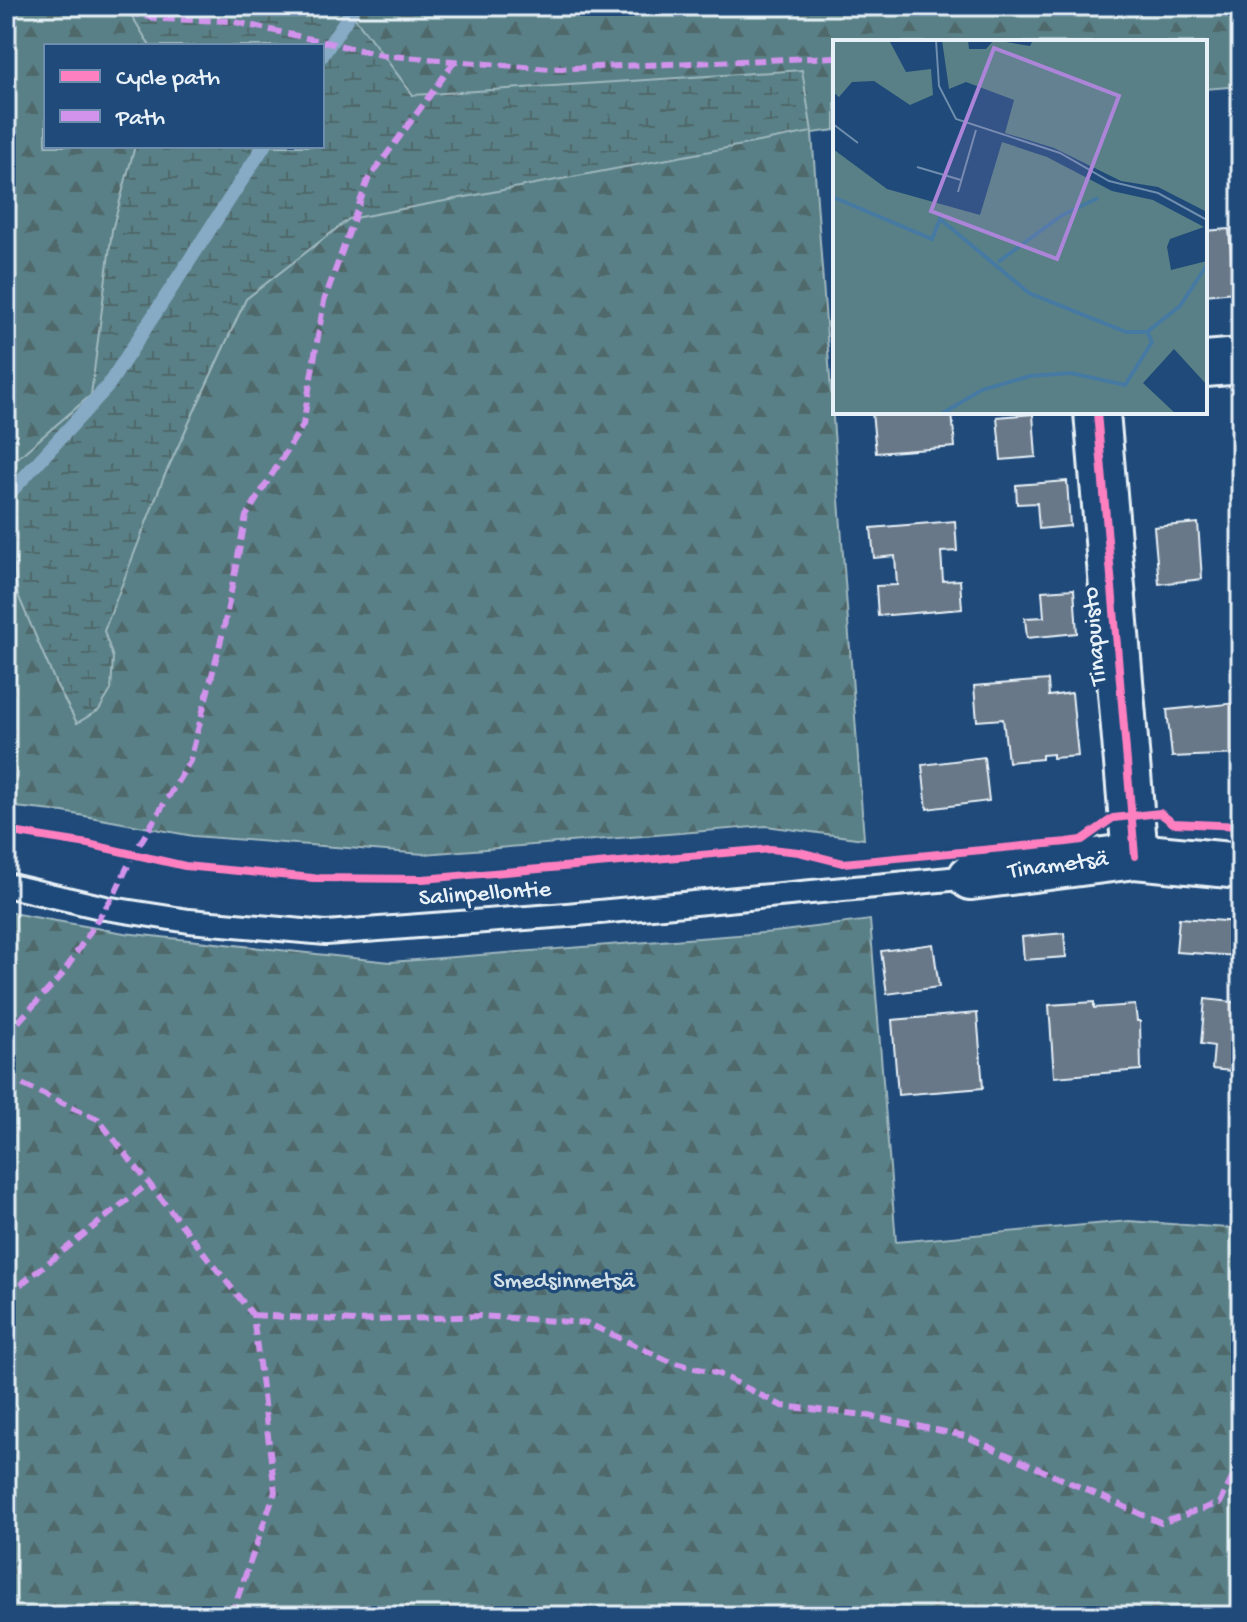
<svg xmlns="http://www.w3.org/2000/svg" width="1247" height="1622" font-family="'Gochi Hand',sans-serif">
  <style>
    .forest { fill: url(#forest-firs); stroke: #a0b8bf; stroke-width: 2; fill-rule: evenodd }
    .wetland { fill: url(#wetland-marsh); stroke: #a0b8bf; stroke-width: 2 }
    .lines { fill: none; stroke-linecap: round; stroke-linejoin: round }
    .stream { stroke: #87aac5; stroke-width: 14 }
    .building { fill: #687888; stroke: #e8f1f8; stroke-width: 2 }
    .lane-casing { stroke: #e8f1f8; stroke-width: 28 }
    .street-casing { stroke: #e8f1f8; stroke-width: 50 }
    .lane { stroke: #1f4a7a; stroke-width: 22 }
    .street { stroke: #1f4a7a; stroke-width: 44 }
    .quiet { stroke: #d193ec; stroke-width: 6; stroke-dasharray: 12 6; stroke-linecap: butt }
    .cycleway-casing { stroke: #1f4a7a; stroke-width: 13 }
    .cycleway { stroke: #ff80c0; stroke-width: 8 }
    .labels { text-anchor: middle; dominant-baseline: central; stroke-width: 7; stroke-linejoin: round; paint-order: stroke }
    .street-label { font-size: 24px; fill: #e8f1f8; stroke: #1f4a7a }
    .park-label { font-size: 24px; fill: #d2e0e7; stroke: #1f4a7a }
    .inset-river { fill: none; stroke: #467aa3; stroke-width: 4 }
    .inset-road { fill: none; stroke: #6f8dac; stroke-width: 2 }
    .view { fill: #ac85d9; fill-opacity: 0.15; stroke: #ac85d9; stroke-width: 4 }
    .inset-edge { fill: none; stroke: #e8f1f8; stroke-width: 4 }
  </style>
  <defs>
    <pattern id="forest-firs" width="22" height="20" patternUnits="userSpaceOnUse" patternTransform="scale(2)"><rect width="22" height="20" fill="#588086"/><path d="M5 1l3.5 6h-7zM16 11l3.5 6h-7z" fill="#50676b"/></pattern>
    <pattern id="wetland-marsh" width="20" height="14" patternUnits="userSpaceOnUse" patternTransform="scale(2)"><rect width="20" height="14" fill="#588086"/><path d="M1 5h8M5 5V1M11 12h8M15 12V8" fill="none" stroke="#50676b"/></pattern>
  </defs>
  <rect width="100%" height="100%" fill="#1f4a7a"/>
  <filter id="ink" filterUnits="userSpaceOnUse"><feTurbulence type="fractalNoise" baseFrequency=".0125" numOctaves="2"/><feDisplacementMap in="SourceGraphic" scale="16" xChannelSelector="R" yChannelSelector="G"/><feConvolveMatrix kernelMatrix="1 2 1 2 8 2 1 2 1" color-interpolation-filters="sRGB"/></filter>
  <g filter="url(#ink)">
    <!-- forest -->
    <path class="forest" d="M6,6h1235v80l-36,3v-47h-370v88l-23,3 52,706 -98,-13 -342,28 -231,-18 -130,-24 -57,-6zM46,46h276v100h-276z
      M6,912l118,21 266,29 385,-30 95,-12 26,322 233,-21 112,8v387h-1235z"/>
    <!-- wetland -->
    <path class="wetland" d="M126,6h220l67,89 389,-25 10,62 -463,87 -103,80 -82,178 -60,154 9,27 -2,32 -12,20 -22,13 -21,-39 -38,-89 -12,-82v-45l85,-73 21,-165 23,-84h187v-100h-172z"/>
    <g class="lines">
      <!-- stream -->
      <path class="stream" d="M322,56l33,-50
        M6,497l101,-110 157,-241"/>
    </g>
    <!-- building -->
    <path class="building" d="M1229,229l5,63 -29,3v-64z
      M872,412h80l3,35 -79,6z
      M1033,414l3,43 -35,3 -4,-43z
      M1067,481l3,45 -31,3 -2,-26 -20,1 -1,-19z
      M955,521l2,30 -16,1 2,29 17,-1 2,29 -84,7 -2,-30 21,-1 -2,-29 -21,2 -3,-30z
      M1198,523l4,56 -43,5 -5,-57z
      M1074,589l3,44 -50,5 -2,-20 19,-1 -2,-26z
      M1048,680l1,16 23,-3 6,63 -25,2v-4l-11,1v4l-34,3 -5,-43 -26,2 -3,-35z
      M1237,703l4,51 -69,3 -5,-47z
      M984,757l5,44 -62,8 -5,-44z
      M1179,918l61,4 -2,34 -62,-4z
      M1064,933l2,24 -42,3 -2,-23z
      M933,944l6,43 -52,7 -6,-43z
      M1205,999l36,4v69l-29,-3 2,-23 -13,-2z
      M1094,1002v6l41,-3 2,16h3l1,49 -87,7 -5,-72z
      M977,1013l6,75 -85,7 -6,-75z"/>
    <g class="lines">
      <!-- lane casing -->
      <g class="lane-casing">
        <path id="lane" d="M6,885l99,23 84,13 137,12 241,-18 404,-38"/>
      </g>
      <!-- street casing -->
      <g class="street-casing">
        <g id="street">
          <path d="M1205,364l36,-3"/>
          <path d="M1097,412l38,444"/>
          <path id="s1" d="M971,877l164,-21 106,10"/>
        </g>
      </g>
      <!-- lane -->
      <use href="#lane" class="lane"/>
      <!-- street -->
      <use href="#street" class="street"/>
      <!-- quiet -->
      <path class="quiet" d="M92,6l69,13 70,2 151,34 168,14 285,-12
        M6,1035l56,-60 53,-82 18,-38 57,-94 33,-129 23,-116 57,-91 21,-124 44,-121 87,-119
        M6,1077l92,42 155,196 22,177 -44,124
        M6,1296l143,-113
        M253,1315l102,6 125,-5 107,7 84,39 48,12 63,32 83,9 100,21 196,87 59,-20 21,-43"/>
      <!-- cycleway casing -->
      <g class="cycleway-casing">
        <path id="cycleway" d="M1097,412l38,444
          M6,831l82,13 97,22 128,12 110,1 347,-30 29,3 44,11 224,-21 15,-2 31,-22 47,-5 13,10 68,3"/>
      </g>
      <!-- cycleway -->
      <use href="#cycleway" class="cycleway"/>
    </g>
  </g>
  <g class="labels">
    <!-- street labels -->
    <g class="street-label">
      <text transform="translate(1096 636) rotate(-95)">Tinapuisto</text>
      <text stroke="none"><textPath href="#s1" startOffset="88">Tinametsä</textPath></text>
      <text transform="translate(485 895) rotate(-4)">Salinpellontie</text>
    </g>
    <!-- park labels -->
    <g class="park-label">
      <text x="564" y="1282">Smedsinmetsä</text>
    </g>
  </g>
  <!-- overview -->
  <g transform="translate(833 40)">
    <rect width="374" height="374" fill="#1f4a7a"/>
    <path d="M0,0h56l17,32 25,-3 2,26 -23,10 -36,-24 -22,1 -13,15 -6,-5zM109,0h26l1,9h17l8,-9 36,6 3,-6h174v172l-49,-25 -37,-6 -67,-33 -49,-15 9,-33 -48,-18 -17,7zM169,102l45,15 65,34 41,9 51,27 -34,12 -3,8 4,23 36,-9v124l-33,-36 -31,34 33,31h-343v-265l54,40 93,26z" fill="#588086"/>
    <path d="M29,143l95,46 72,64 97,39h21l5,10 -27,43 -54,-12 -40,3 -49,14 -41,24h-108v-223zM244,144l-2,28 -12,4 -20,31 9,42 -10,-4 -3,-16 -12,-5 -8,-30 -40,-13 1,-6 50,9 13,-4z" fill="#588086"/>
    <path class="inset-river" d="M0,157l99,42 8,-20 89,74 97,39h21l33,-26 27,-41M165,222l63,-46 37,-18M108,374l41,-24 48,-14 41,-3 54,12 27,-43 -4,-9"/>
    <path class="inset-road" d="M103,0l3,46 17,33 104,34 49,28 49,12 49,27M0,84l25,19M84,127l44,13M125,152l18,-62"/>
    <path class="view" d="M161,8l125,48 -62,163 -126,-48z"/>
    <rect width="374" height="374" class="inset-edge"/>
  </g>
  <!-- margin -->
  <rect width="1247" height="1622" fill="none" stroke="#1f4a7a" stroke-width="32"/>
  <rect x="16" y="16" width="1215" height="1590" fill="none" stroke="#e8f1f8" stroke-width="3" filter="url(#ink)"/>
  <!-- legend -->
  <rect x="44" y="44" width="280" height="104" fill="#1f4a7a" stroke="#6f8dac" stroke-width="2"/>
  <rect x="60" y="70" width="40" height="12" fill="#ff80c0" stroke="#6f8dac" stroke-width="2"/>
  <text x="116" y="84" font-size="24" fill="#e8f1f8">Cycle path</text>
  <rect x="60" y="110" width="40" height="12" fill="#d193ec" stroke="#6f8dac" stroke-width="2"/>
  <text x="116" y="124" font-size="24" fill="#e8f1f8">Path</text>
</svg>
